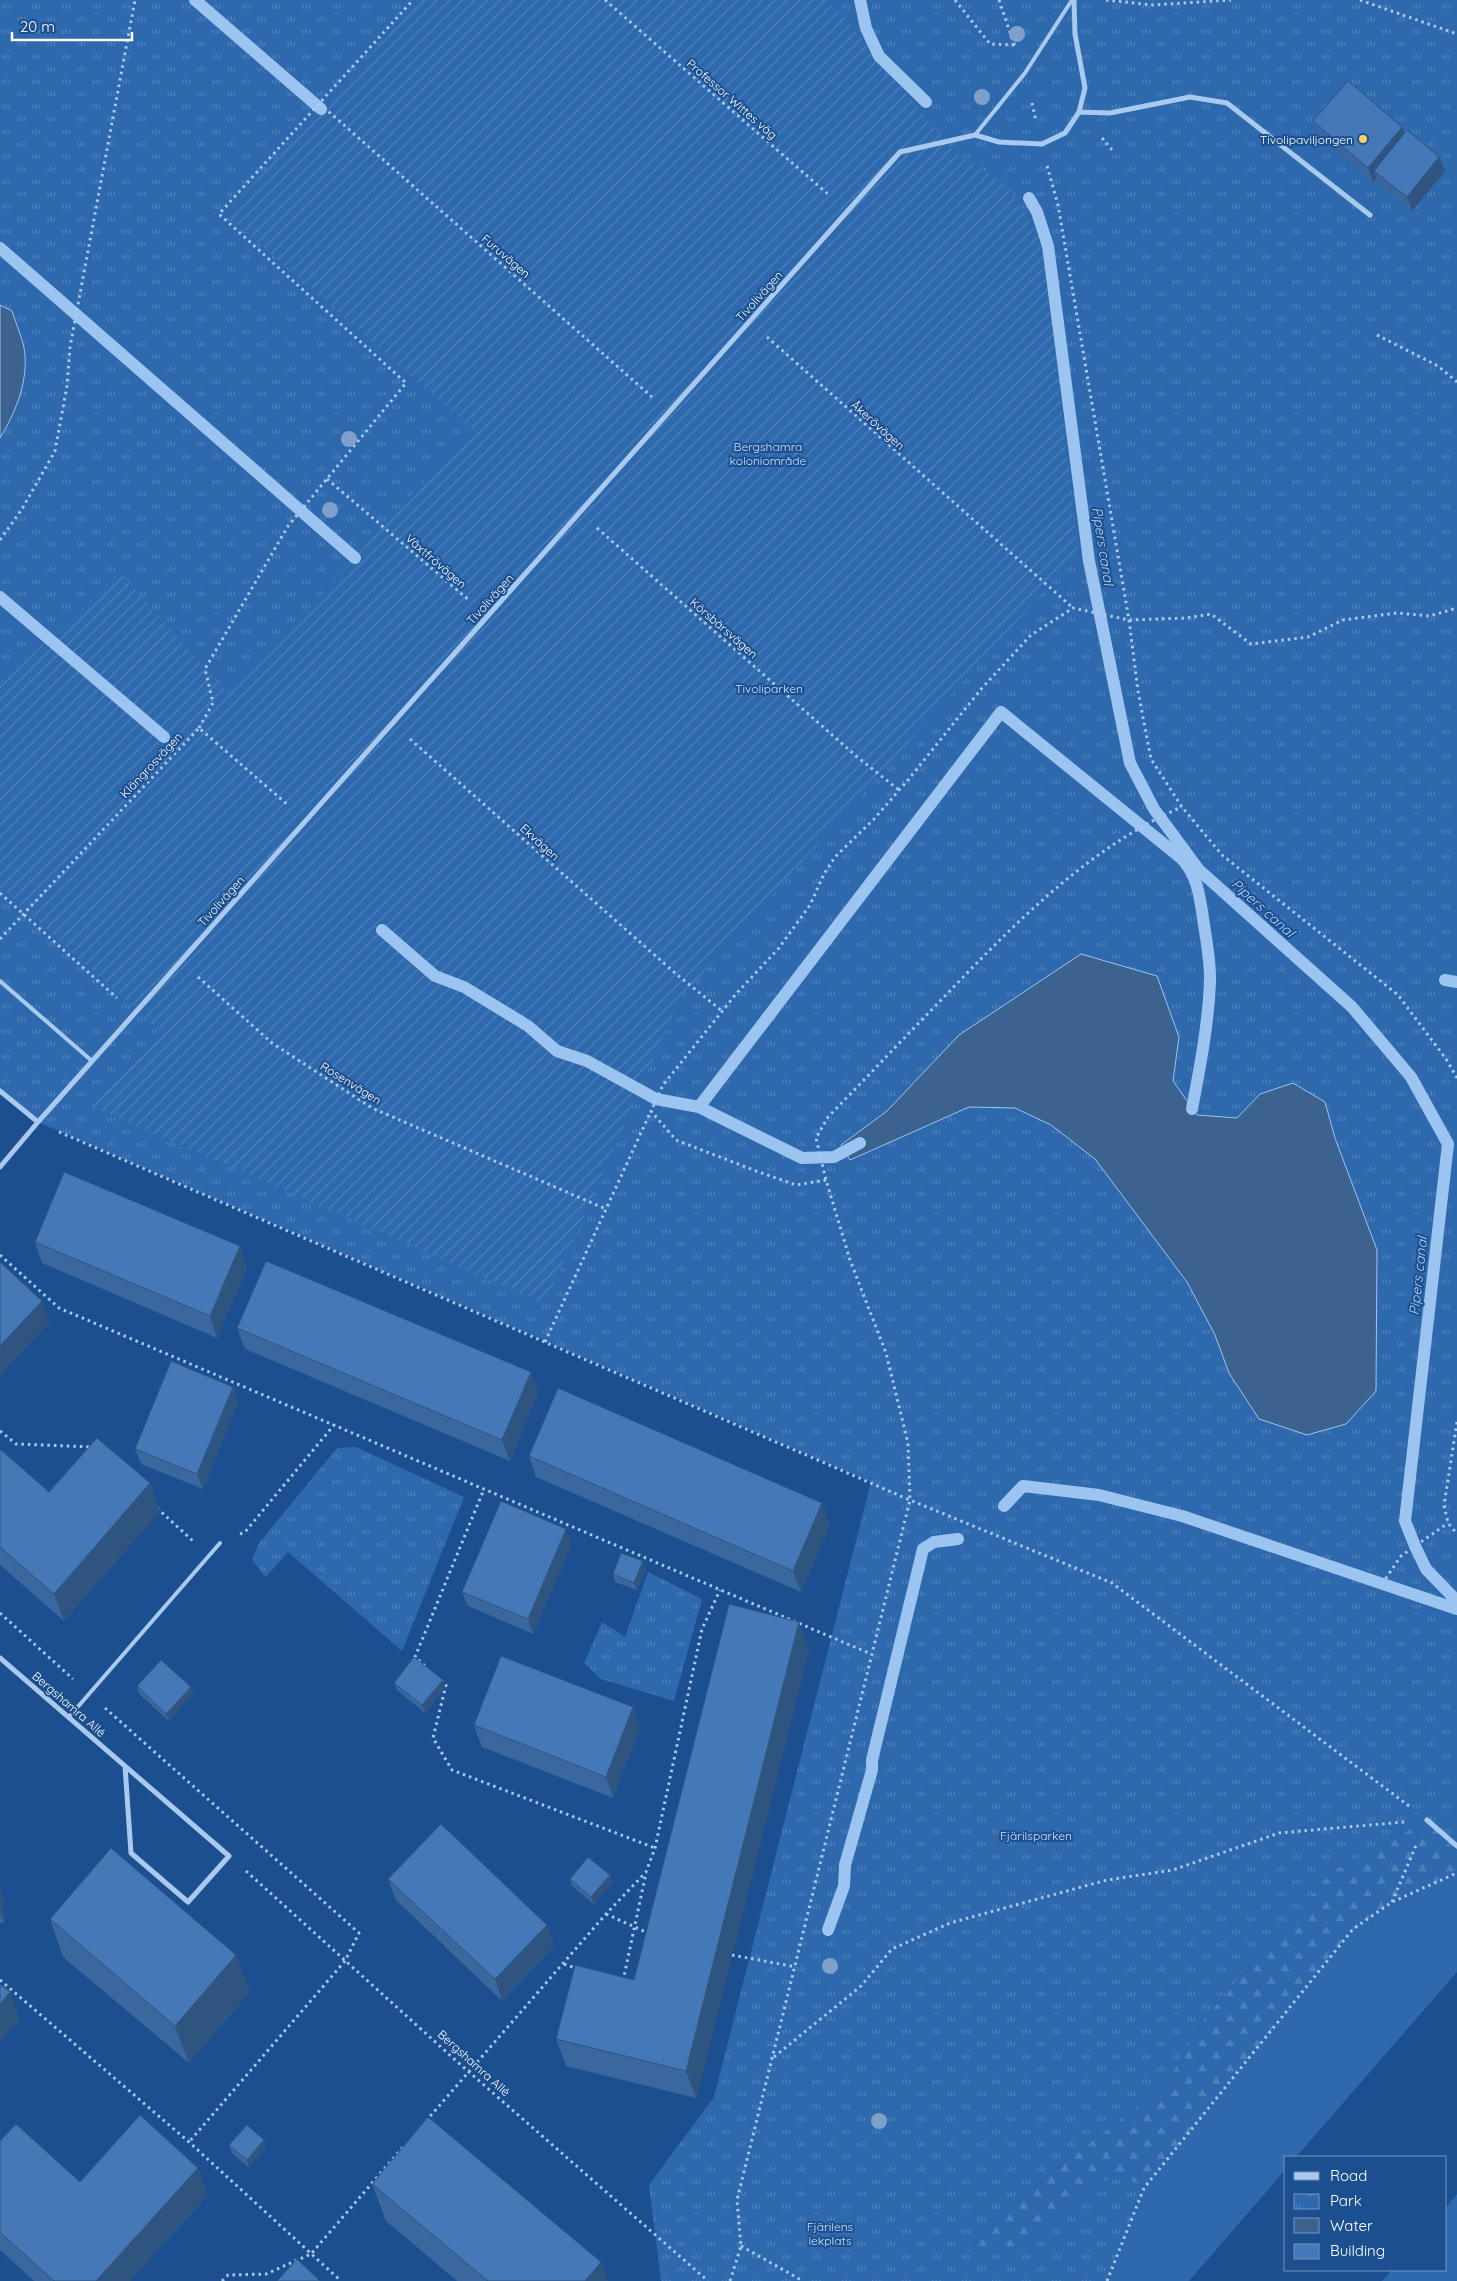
<svg xmlns="http://www.w3.org/2000/svg" width="1457" height="2281" font-family="Quicksand,sans-serif">
  <style>
    .grass { fill: #2e69ad }
    .forest { fill: url(#forest-firs) }
    .park { fill: url(#park-tufts) }
    .garden { fill: url(#garden-furrows) }
    .water { fill: #3c6290; stroke: #9cc4f0 }
    .lines { fill: none; stroke-linecap: round; stroke-linejoin: round }
    .stream { stroke: #9cc4f0; stroke-width: 12 }
    .path { stroke: #a9c9ee; stroke-width: 3; stroke-dasharray: 2.5 4; stroke-linecap: butt }
    .lane { stroke: #a9c9ee; stroke-width: 4 }
    .street { stroke: #a9c9ee; stroke-width: 5 }
    .tree { fill: #7ea0ca }
    .wall { fill: #3a679d }
    .shaded-wall { fill: #305480 }
    .building { fill: #4478b7; stroke: #305480 }
    .poi-dot { fill: #ffd166; stroke: #1b4f8f; stroke-width: 2 }
    .labels { text-anchor: middle; dominant-baseline: central; stroke-width: 4; stroke-linejoin: round; paint-order: stroke }
    .street-label { font-size: 12px; fill: #fff; stroke: #1b4f8f }
    .poi-label { font-size: 12px; fill: #fff; stroke: #1b4f8f; text-anchor: end }
    .park-label { font-size: 12px; fill: #cfe3fa; stroke: #1b4f8f }
    .water-label { font-size: 14px; font-style: italic; fill: #b5d3f5; stroke: #1b4f8f }
  </style>
  <defs>
    <pattern id="forest-firs" width="22" height="20" patternUnits="userSpaceOnUse" patternTransform="scale(1.25)"><rect width="22" height="20" fill="#2e69ad"/><path d="M5 1l3.5 6h-7zM16 11l3.5 6h-7z" fill="#4d80b9"/></pattern>
    <pattern id="park-tufts" width="24" height="20" patternUnits="userSpaceOnUse" patternTransform="scale(1.25)"><rect width="24" height="20" fill="#2e69ad"/><path d="M3 7l-1-3M5 7V3M7 7l1-3M15 17l-1-3M17 17v-4M19 17l1-3" fill="none" stroke="#4d80b9"/></pattern>
    <pattern id="garden-furrows" width="10" height="10" patternUnits="userSpaceOnUse" patternTransform="scale(1.25)"><rect width="10" height="10" fill="#2e69ad"/><path d="M-1 1l2-2M0 10L10 0M9 11l2-2" fill="none" stroke="#4d80b9"/></pattern>
  </defs>
  <rect width="100%" height="100%" fill="#1b4f8f"/>
  <!-- grass -->
  <path class="grass" d="M1457,1873v99l-161,185h-10v12l-97,112h-82l37,-93 209,-259 39,-27z
    M1457,2194v87h-75l10,-11h54v-63z"/>
  <!-- forest -->
  <path class="forest" d="M1427,1820l30,26v27l-65,29 -39,27 -209,259 -27,-16 -114,84 -29,-13 78,-71 114,-88 38,-65 129,-148z"/>
  <!-- park -->
  <path class="park" d="M0,0h1457v1846l-30,-26 -94,51 -129,148 -38,65 -114,88 -78,71 29,12 114,-83 27,16 -37,93h-446l-12,-96 65,-88 157,-615 -833,-360 -38,-32z
    M356,1447l108,50 -62,154 -114,-99 -22,25 -14,-17 7,-17 78,-95z
    M648,1572l54,27 -28,102 -73,-22 -17,-16 18,-41 23,15z"/>
  <!-- garden -->
  <path class="garden" d="M421,0h404l20,18 109,134 54,34 35,58 35,309 -398,445 -135,306 -452,-197 66,-77 -159,-143v-203l120,-111 109,122 243,-266 -246,-215z"/>
  <!-- water -->
  <path class="water" d="M0,305l12,6c4,13 12,30 13,44 2,30 -10,58 -25,83z
    M1081,954l76,22 22,61 -6,44 24,34 40,3 23,-24 33,-11 32,19 10,36 42,112 -1,141 -30,33 -39,11 -48,-16 -30,-46 -14,-38 -28,-53 -92,-123 -44,-34 -36,-17 -46,-1 -119,53 -9,-15 46,-34 72,-76z"/>
  <g class="lines">
    <!-- stream -->
    <path class="stream" d="M195,0l126,109
      M860,0l6,28 13,28 47,46
      M1029,198l8,14 11,34 41,315 41,202 24,46 45,61 153,137 59,70 37,67 -43,377 10,25 11,23 31,32
      M0,248l355,310
      M0,597l164,140
      M382,930l53,46 29,11 64,39 29,25 30,10 69,38 43,8 103,51 32,-1 26,-14
      M1445,980l12,2
      M699,1107l302,-395 180,146c16,16 19,39 22,60 3,22 8,44 7,65 -2,43 -10,84 -18,126
      M1004,1506l19,-20 76,9 83,21 275,93
      M828,1930l16,-44 1,-21 27,-95v-10l51,-211 11,-7 24,-3"/>
    <!-- path -->
    <path class="path" d="M605,0l224,195
      M955,0l35,44 24,1
      M999,0l16,47
      M1106,0l47,5 78,-5
      M1360,0l97,34
      M319,103l333,294
      M1032,103l4,18
      M1102,138l11,13
      M1047,166l11,39 71,415 9,71 13,68 31,48 40,48 176,140 48,64 11,19
      M1377,335l61,31 19,16
      M767,337l306,271
      M327,479l143,122
      M597,528l259,228 43,34
      M0,540l22,-31 33,-58 12,-65 3,-39 65,-347
      M199,728l14,-25 -8,-34 83,-143 118,-143 -187,-169 194,-214
      M410,739l265,234 47,38
      M0,893l117,105
      M0,939l199,-211 89,77
      M198,977l74,66 100,65 234,101
      M59,1132l851,368 202,83 297,223
      M826,1180l-30,5 -40,-14 -80,-31 -25,-29 12,-26 73,-91 43,-46 31,-43 14,-31 11,-17 39,-38 34,-39 74,-92 49,-53 42,-27 56,12 57,-2 25,-4 40,30 57,-7 35,-17 54,-7 33,3 27,-8
      M0,1255l59,53 812,346
      M545,1342l106,-231
      M1457,1422l-13,83 4,18 9,11
      M0,1431l16,13 76,3
      M157,1508l36,33
      M240,1534l5,-2 89,-107
      M1382,1584l19,-28 47,-33
      M0,1613l73,66
      M425,1666l-10,-9 69,-168
      M441,1680l5,5 -13,53 19,32 203,78
      M105,1708l254,225 -14,28 -156,181
      M246,1871l207,187 255,223
      M1392,1902l25,-59
      M606,1914l42,19
      M732,1955l64,12
      M564,1964l14,5
      M0,1980l189,162 152,139
      M623,1981l23,-108
      M774,2057l87,-71 31,-37 58,-26 157,-43 66,-10 106,-37 125,-11
      M426,2121l180,-207 40,-42 9,-24 47,-219 18,-39
      M741,2246l62,35
      M222,2281l6,-6 38,-1 45,-20 93,-108
      M730,2281l11,-35 -4,-46 173,-700 -2,-57 -22,-90 -36,-93 -24,-80 -10,-42 12,-21c39,-40 77,-80 116,-120 68,-71 146,-151 238,-190
      M1107,2281l37,-93 209,-259 39,-27 65,-29"/>
    <!-- lane -->
    <path class="lane" d="M975,135l50,-62 47,-73
      M0,981l92,80
      M69,1717l151,-174"/>
    <!-- street -->
    <path class="street" d="M1079,112l31,1 80,-16 37,6 143,112
      M0,1091l38,31
      M0,1167l38,-45 862,-970 75,-17 24,7 43,2 23,-11 14,-21 6,-24 -10,-54 -1,-34
      M0,1658l229,198 -41,46 -57,-49 -6,-87
      M1427,1820l30,26"/>
  </g>
  <!-- trees -->
  <g class="tree">
    <circle cx="1017" cy="34" r="8"/>
    <circle cx="982" cy="97" r="8"/>
    <circle cx="349" cy="439" r="8"/>
    <circle cx="330" cy="510" r="8"/>
    <circle cx="830" cy="1966" r="8"/>
    <circle cx="879" cy="2121" r="8"/>
  </g>
  <!-- wall -->
  <path class="wall" d="M1313,121l91,12 41,38 -33,40 -33,-26 -2,-7 -4,4 -54,-47z
    M35,1242l212,26 -30,70 -175,-75z
    M237,1328l301,65 -28,68 -265,-112z
    M233,1387l5,14 -35,88 -62,-25 -6,-15z
    M0,1449l49,43 101,-9 10,28 -96,110 -64,-56z
    M529,1456l301,68 -29,68 -265,-115z
    M572,1543l-39,91 -65,-28 -6,-14z
    M646,1569l-9,21 -22,-8 -2,-8z
    M809,1649l-113,449 -130,-32 -10,-27 78,-59z
    M443,1680l2,7 -20,26 -28,-23 -3,-7z
    M137,1686l54,1 2,7 -24,27 -30,-27z
    M633,1707l7,21 -27,70 -131,-51 -8,-22z
    M610,1875l2,8 -18,21 -22,-18 -2,-7z
    M388,1879l166,67 -52,55 -106,-101z
    M0,1889l3,8 1,26h-4z
    M50,1919l186,36 14,37 -61,71 -126,-106z
    M264,2140l2,7 -17,21 -17,-15 -3,-8z
    M0,2141l80,41 128,13 -78,86h-96l-34,-31z
    M372,2184l236,97h-151l-71,-60z"/>
  <!-- shaded-wall -->
  <path class="shaded-wall" d="M1402,127l6,15 -34,29 3,7 -4,4 -5,-14z
    M1439,157l6,14 -33,40 -5,-14z
    M240,1246l7,22 -30,70 -7,-22z
    M42,1301l8,21 -50,53v-29z
    M531,1372l7,21 -28,68 -8,-21z
    M233,1387l5,14 -35,88 -6,-15z
    M150,1483l10,28 -96,110 -10,-27z
    M822,1503l8,21 -29,68 -8,-21z
    M566,1529l6,14 -39,91 -5,-15z
    M643,1561l3,8 -9,21 -3,-7z
    M799,1622l10,27 -113,449 -10,-27z
    M443,1680l2,7 -20,26 -3,-8z
    M191,1687l2,7 -24,27 -3,-7z
    M633,1707l7,21 -27,70 -7,-21z
    M610,1875l2,8 -18,21 -3,-7z
    M0,1889l3,8 1,26 -3,-8z
    M547,1925l7,21 -52,55 -7,-22z
    M236,1955l14,37 -61,71 -14,-37z
    M10,1992l10,28 -20,22v-38z
    M264,2140l2,7 -17,21 -2,-8z
    M198,2168l10,27 -78,86h-34z
    M601,2262l7,19h-23z"/>
  <!-- building -->
  <path class="building" d="M1348,81l54,46 -34,41 -55,-47z
    M1407,130l32,27 -32,40 -33,-26z
    M64,1172l176,74 -30,70 -175,-74z
    M266,1261l265,111 -29,68 -265,-112z
    M0,1262l42,39 -42,45z
    M171,1361l62,26 -36,87 -62,-25z
    M558,1388l264,115 -29,68 -264,-115z
    M97,1438l53,45 -96,111 -54,-47v-98l49,43z
    M501,1501l65,28 -38,90 -66,-27z
    M621,1553l22,8 -9,22 -21,-9z
    M729,1604l70,18 -113,449 -130,-32 19,-74 59,15z
    M501,1656l132,51 -27,70 -132,-52z
    M414,1657l29,23 -21,25 -28,-22z
    M161,1660l30,27 -25,27 -29,-28z
    M441,1824l106,101 -52,54 -107,-100z
    M111,1848l125,107 -61,71 -125,-107z
    M588,1857l22,18 -19,22 -21,-18z
    M0,1889l1,26h-1z
    M0,1984l10,8 -10,12z
    M140,2115l58,53 -102,113h-42l-54,-49v-91l16,-17 64,58z
    M428,2117l173,145 -16,19h-97l-116,-97z
    M247,2125l17,15 -17,20 -18,-15z
    M297,2259l23,22h-43z"/>
  <!-- markers -->
  <circle class="poi-dot" cx="1363" cy="139" r="5"/>
  <g class="labels">
    <!-- street labels -->
    <g class="street-label">
      <text transform="translate(732 99) rotate(41)">Professor Wittes väg</text>
      <text transform="translate(506 256) rotate(41)">Furuvägen</text>
      <text transform="translate(759 296) rotate(-48)">Tivolivägen</text>
      <text transform="translate(878 425) rotate(42)">Åkerövägen</text>
      <text transform="translate(436 561) rotate(41)">Växtfrövägen</text>
      <text transform="translate(490 599) rotate(-48)">Tivolivägen</text>
      <text transform="translate(724 628) rotate(41)">Körsbärsvägen</text>
      <text transform="translate(151 765) rotate(-47)">Klängrosvägen</text>
      <text transform="translate(540 842) rotate(42)">Ekvägen</text>
      <text transform="translate(221 901) rotate(-48)">Tivolivägen</text>
      <text transform="translate(351 1083) rotate(32)">Rosenvägen</text>
      <text transform="translate(69 1704) rotate(41)">Bergshamra Allé</text>
      <text transform="translate(474 2063) rotate(42)">Bergshamra Allé</text>
    </g>
    <!-- poi labels -->
    <g class="poi-label">
      <text x="1353" y="139">Tivolipaviljongen</text>
    </g>
    <!-- park labels -->
    <g class="park-label">
      <text x="768" y="446">Bergshamra<tspan x="768" dy="14">koloniområde</tspan></text>
      <text x="769" y="688">Tivoliparken</text>
      <text x="1036" y="1835">Fjärilsparken</text>
      <text x="830" y="2226">Fjärilens<tspan x="830" dy="14">lekplats</tspan></text>
    </g>
    <!-- water labels -->
    <g class="water-label">
      <text transform="translate(1103 546) rotate(81)">Pipers canal</text>
      <text transform="translate(1263 908) rotate(42)">Pipers canal</text>
      <text transform="translate(1418 1276) rotate(-84)">Pipers canal</text>
    </g>
  </g>
  <!-- legend -->
  <rect x="1284" y="2156" width="162" height="115" fill="#1b4f8f" stroke="#7695bc"/>
  <rect x="1294" y="2172" width="25" height="8" fill="#a9c9ee" stroke="#7695bc"/>
  <text x="1330" y="2181" font-size="15" fill="#ffffff">Road</text>
  <rect x="1294" y="2194" width="25" height="15" fill="url(#park-tufts)" stroke="#7695bc"/>
  <text x="1330" y="2206" font-size="15" fill="#ffffff">Park</text>
  <rect x="1294" y="2218" width="25" height="15" fill="#3c6290" stroke="#7695bc"/>
  <text x="1330" y="2231" font-size="15" fill="#ffffff">Water</text>
  <rect x="1294" y="2244" width="25" height="15" fill="#4478b7" stroke="#7695bc"/>
  <text x="1330" y="2256" font-size="15" fill="#ffffff">Building</text>
  <!-- scale -->
  <path d="M12 32v8h120v-8" fill="none" stroke="#ffffff" stroke-width="2.5"/>
  <text x="20" y="32" font-size="15" fill="#ffffff" stroke="#1b4f8f" stroke-width="4" paint-order="stroke">20 m</text>
</svg>
